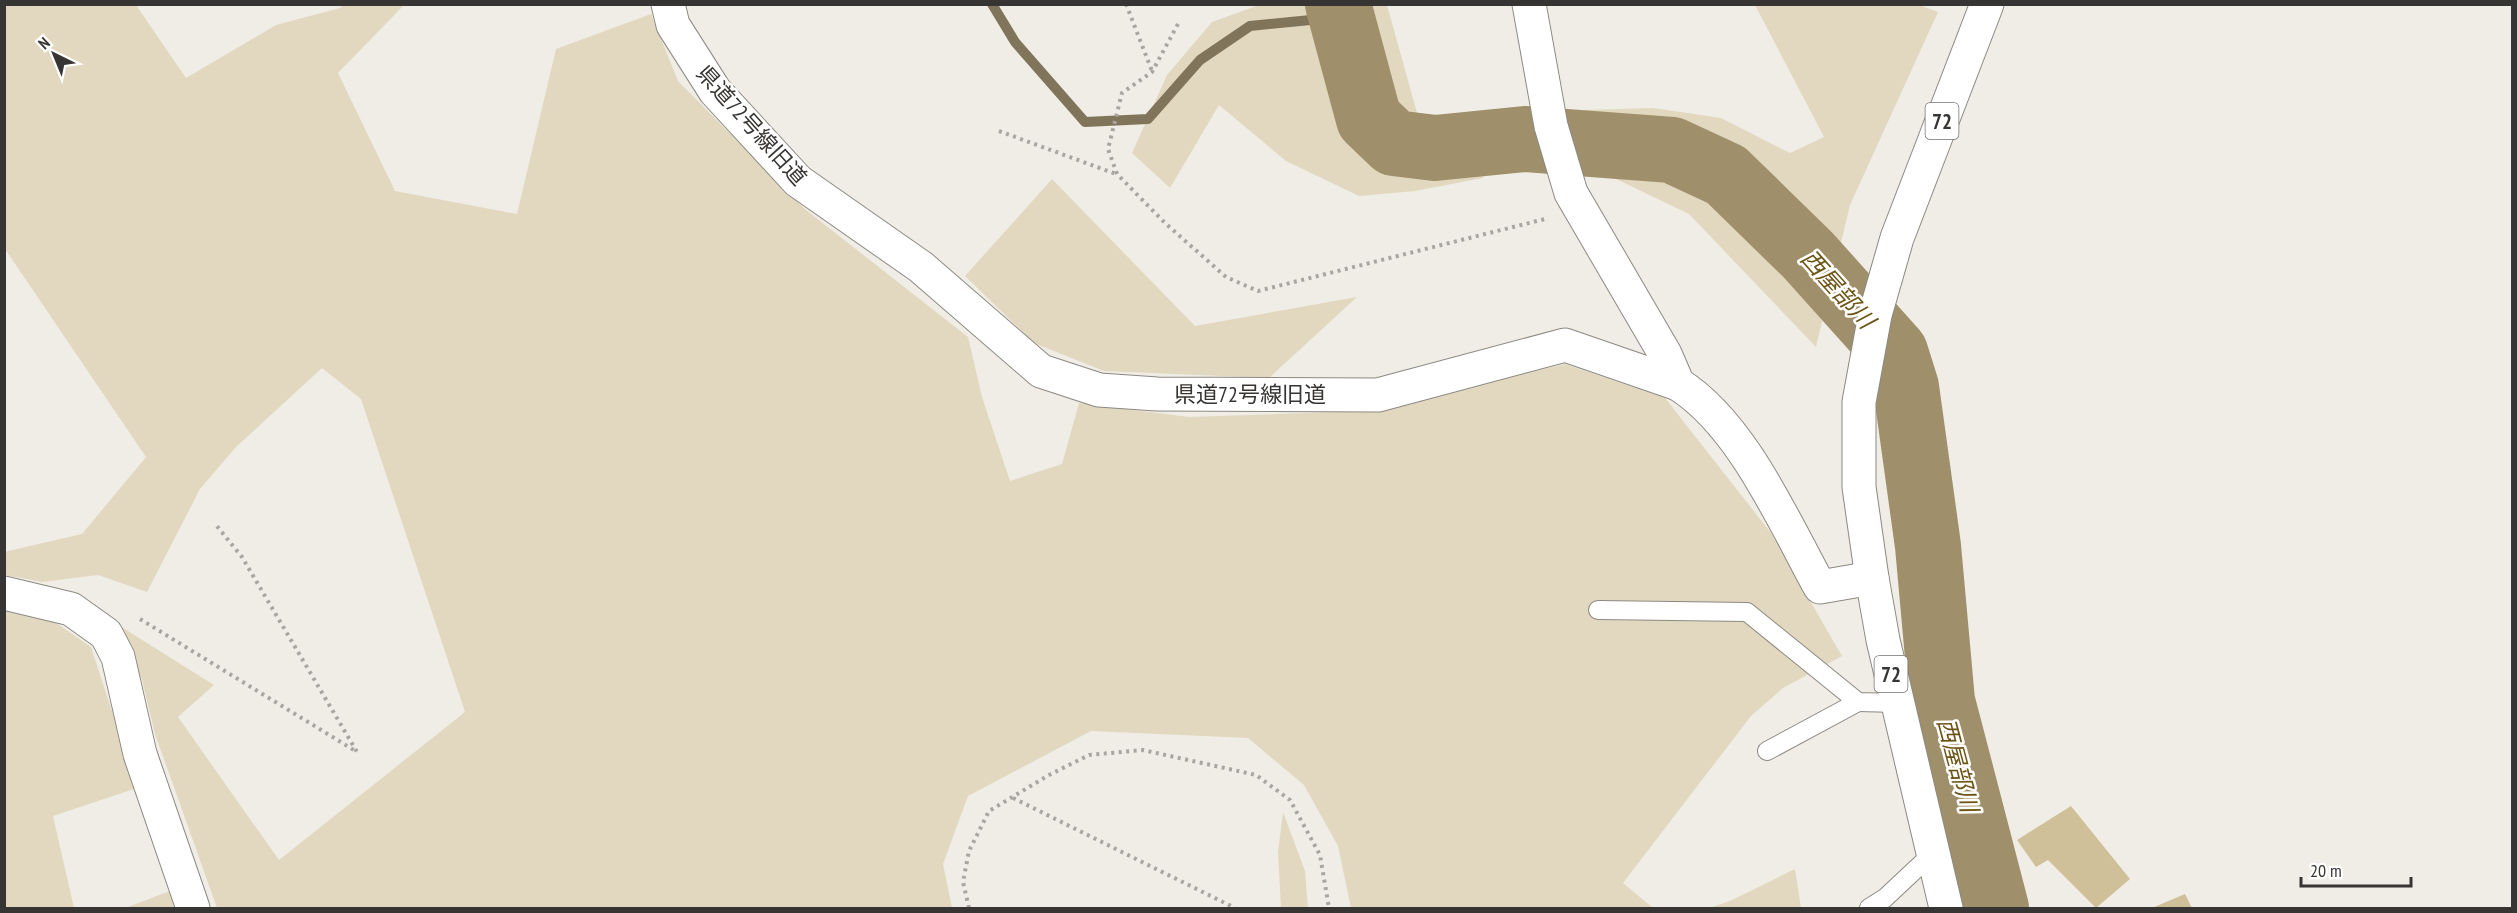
<svg xmlns="http://www.w3.org/2000/svg" width="2517" height="913" font-family="'PT Sans Narrow','Noto Sans JP',sans-serif">
<style>
.green{fill:#e2d8c0}
.lines{fill:none;stroke-linecap:round;stroke-linejoin:round}
.stream{stroke:#80755a;stroke-width:10}
.river{stroke:#9f906b;stroke-width:66}
.building{fill:#d0c09a}
.lane-casing{stroke:#8c8983;stroke-width:20}
.street-casing{stroke:#8c8983;stroke-width:35}
.primary-casing{stroke:#8c8983;stroke-width:35}
.path{stroke:#a9a6a1;stroke-width:4;stroke-dasharray:3 4.5;stroke-linecap:butt}
.lane{stroke:#fff;stroke-width:18}
.street{stroke:#fff;stroke-width:33}
.primary{stroke:#fff;stroke-width:33}
.labels{text-anchor:middle;dominant-baseline:central;stroke-width:5;stroke-linejoin:round;paint-order:stroke}
.shield{fill:#fff;stroke:#737270;stroke-width:1.5}
.shield-label{font-size:21px;font-weight:bold;fill:#373533}
.street-label{font-size:22px;fill:#373533;stroke:#fff}
.water-label{font-size:24px;font-style:italic;fill:#6c5415;stroke:#fff}
</style>
<rect width="100%" height="100%" fill="#f0ede6"/>
<g class="green">
<polygon points="1262,4 1387,5 1421,127 1489,129 1483,178 1415,191 1359,196 1286,161 1219,105 1170,188 1132,153 1167,75 1212,22"/>
<polygon points="5,5 136,5 186,78 276,25 340,8 343,5 404,5 338,73 395,191 517,214 556,49 651,14 678,81 806,210 968,337 982,397 1010,481 1062,464 1079,403 1189,417 1364,411 1565,364 1665,398 1771,533 1842,656 1783,688 1751,716 1623,883 1653,908 1351,908 1338,846 1304,785 1248,738 1091,731 968,796 943,864 952,908 217,908 155,734 142,680 112,621 214,685 178,717 279,860 465,712 361,399 322,368 236,447 200,489 147,592 98,575 42,582 5,575 4,552 82,534 146,457 5,249"/>
<polygon points="1919,5 1938,12 1850,205 1816,347 1689,214 1612,177 1584,110 1653,108 1721,118 1790,153 1824,137 1755,5"/>
<polygon points="1052,179 1195,326 1357,297 1269,378 1104,371 1034,343 965,276"/>
<polygon points="4,609 56,623 91,647 137,788 53,816 74,908 5,908"/>
<polygon points="1283,812 1305,871 1308,908 1281,908 1278,852"/>
<polygon points="1795,869 1801,908 1710,908 1732,900"/>
<polygon points="170,891 176,908 125,908"/>
</g>
<g class="lines">
<polyline class="stream" points="992,4 1015,42 1085,122 1148,119 1200,60 1250,26 1341,17"/>
<polyline class="river" points="1338,4 1369,119 1394,143 1435,148 1525,139 1672,150 1726,175 1808,255 1895,352 1906,387 1928,546 1942,701 1996,908"/>
</g>
<g class="building">
<polygon points="2071,806 2130,879 2096,908 2048,860 2036,867 2017,840"/>
<polygon points="2185,894 2192,908 2152,908"/>
</g>
<g class="lines">
<defs>
<g id="lane">
<polyline points="1598,610 1747,612 1858,702 1898,703"/>
<polyline points="1767,751 1858,702"/>
<polyline points="1869,908 1885,898 1933,853"/>
</g>
<g id="street">
<path d="M668,4L673,25L715,91L798,181L921,267L1041,371L1099,390L1157,394L1378,395L1565,345L1678,384C1742,424 1784,522 1820,587L1872,578"/>
<polyline points="1529,4 1551,126 1571,193 1665,354 1678,384"/>
<polyline points="4,593 71,609 106,634 118,657 140,754 193,908"/>
</g>
<polyline id="primary" points="1946,908 1883,640 1872,578 1859,487 1859,402 1875,315 1897,238 1987,4"/>
</defs>
<use href="#lane" class="lane-casing"/>
<use href="#street" class="street-casing"/>
<use href="#primary" class="primary-casing"/>
<g class="path">
<polyline points="1126,4 1152,71"/>
<polyline points="1178,24 1152,72 1122,93 1108,149 1117,174 1165,223 1226,277 1258,291 1545,219"/>
<polyline points="999,131 1116,174"/>
<polyline points="140,619 357,752 242,557 216,525"/>
<polyline points="1013,798 1235,908"/>
<polyline points="969,908 963,882 969,851 989,811 1049,775 1089,755 1143,750 1256,775 1290,800 1320,855 1329,908"/>
</g>
<use href="#lane" class="lane"/>
<use href="#street" class="street"/>
<use href="#primary" class="primary"/>
</g>
<g class="labels">
<g class="shield">
<rect x="1925.5" y="103" width="33" height="36" rx="4.5"/>
<rect x="1874.5" y="656" width="33" height="36" rx="4.5"/>
</g>
<g class="shield-label">
<text x="1942" y="121">72</text>
<text x="1891" y="674">72</text>
</g>
<g class="street-label">
<text transform="translate(752 125) rotate(48)">県道72号線旧道</text>
<text x="1250" y="394">県道72号線旧道</text>
</g>
<g class="water-label">
<text transform="translate(1838 289) rotate(48)">西屋部川</text>
<text transform="translate(1958 765) rotate(75)">西屋部川</text>
</g>
</g>
<rect width="2517" height="913" fill="none" stroke="#373533" stroke-width="12"/>
<g transform="translate(54 54) rotate(317)" stroke="#ffffff" stroke-width="4.5" paint-order="stroke">
<path d="M0-4.5L10 22L0 15L-10 22Z" fill="#373533"/>
<text y="-9" font-size="16" font-weight="bold" text-anchor="middle" fill="#373533">N</text>
</g>
<path d="M2301 877v9h110v-9" fill="none" stroke="#373533" stroke-width="3"/>
<text x="2310" y="877" font-size="18" fill="#373533" stroke="#ffffff" stroke-width="4.5" paint-order="stroke">20 m</text>
</svg>
